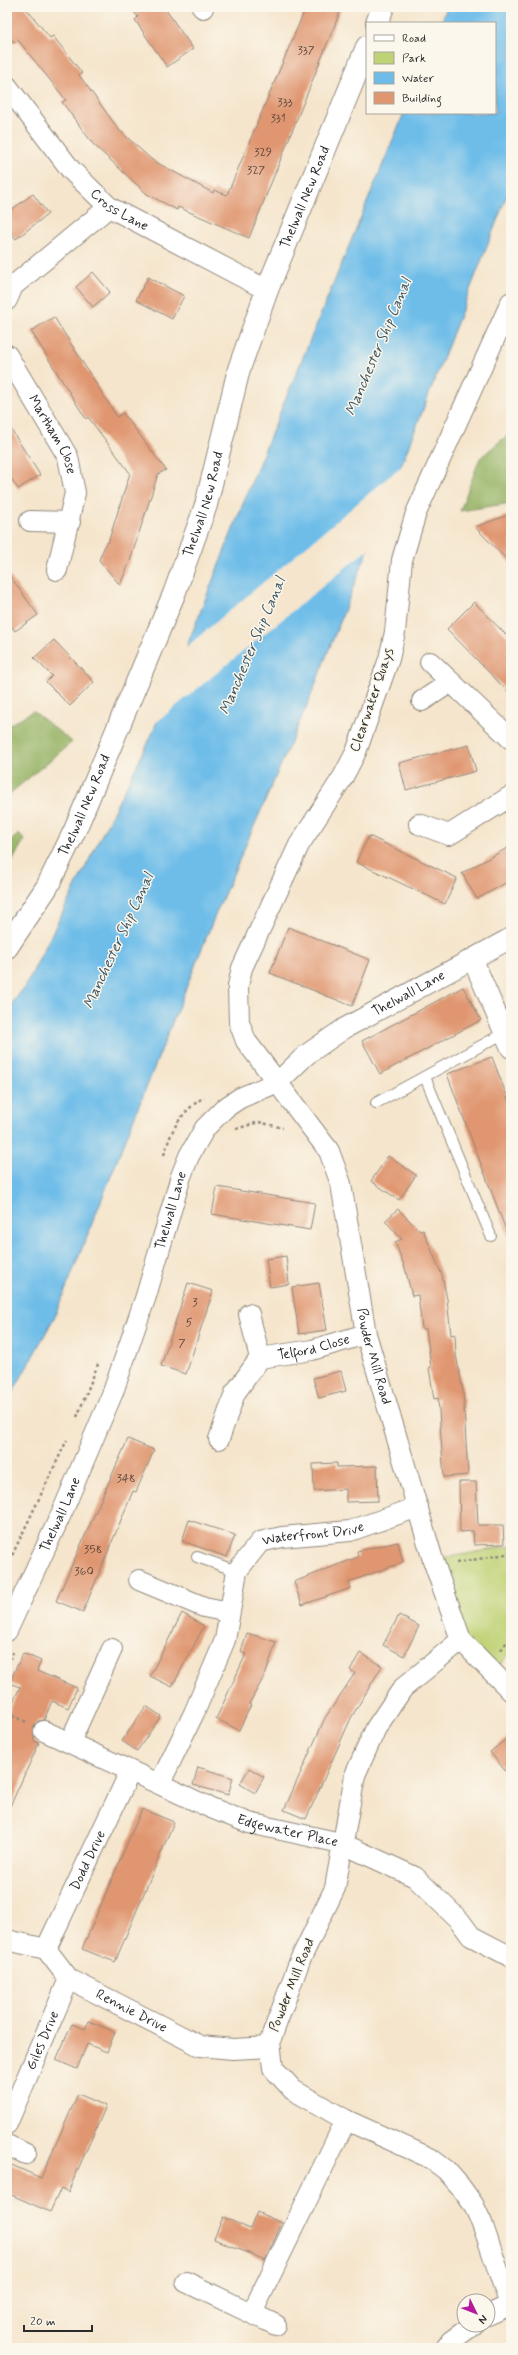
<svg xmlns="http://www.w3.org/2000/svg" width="518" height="2355" font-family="Mynerve,sans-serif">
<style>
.green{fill:#bfd275;stroke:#757e50}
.forest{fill:#97b466;stroke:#617048}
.water{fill:#6ebde9;stroke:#4c748a}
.pier{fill:#f5e5cc}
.building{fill:#e09771}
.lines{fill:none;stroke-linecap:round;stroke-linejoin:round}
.lane-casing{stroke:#90887c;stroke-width:12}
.street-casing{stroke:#90887c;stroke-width:22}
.secondary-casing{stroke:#90887c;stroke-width:24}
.path{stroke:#90887c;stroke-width:2.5;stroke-dasharray:3 3;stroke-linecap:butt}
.lane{stroke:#fff;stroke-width:10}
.street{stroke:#fff;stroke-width:20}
.secondary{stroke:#fff;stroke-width:22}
.labels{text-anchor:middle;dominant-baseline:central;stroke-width:3;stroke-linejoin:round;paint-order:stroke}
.number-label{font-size:12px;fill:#58463c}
.street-label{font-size:14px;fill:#2b2b2b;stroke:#fbf7ec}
.water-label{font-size:15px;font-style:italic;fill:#3f5764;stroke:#fbf7ec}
</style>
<rect width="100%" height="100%" fill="#fbf7ec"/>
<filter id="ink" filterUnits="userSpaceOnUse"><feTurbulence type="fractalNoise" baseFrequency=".025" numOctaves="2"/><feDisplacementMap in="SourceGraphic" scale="8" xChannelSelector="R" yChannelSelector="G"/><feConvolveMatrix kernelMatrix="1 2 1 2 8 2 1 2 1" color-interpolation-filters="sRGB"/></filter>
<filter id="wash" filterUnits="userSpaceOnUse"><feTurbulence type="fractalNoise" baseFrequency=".012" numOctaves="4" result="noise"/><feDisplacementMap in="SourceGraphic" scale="16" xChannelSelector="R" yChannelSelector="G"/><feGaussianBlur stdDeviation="0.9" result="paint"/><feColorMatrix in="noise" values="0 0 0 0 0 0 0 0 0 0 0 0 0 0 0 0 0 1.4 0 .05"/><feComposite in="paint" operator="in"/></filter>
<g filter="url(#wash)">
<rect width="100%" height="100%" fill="#f5e5cc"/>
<polygon class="green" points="511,1546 511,1651 494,1674 461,1640 433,1560"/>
<g class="forest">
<polygon points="511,432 511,503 460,511 480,458"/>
<polygon points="33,711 72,742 7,796 7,726"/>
<polygon points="19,834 24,840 7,871 7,844"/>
</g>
<polygon class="water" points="447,7 511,7 511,185 308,703 216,913 55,1316 7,1403 7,1010 26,985 150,739 260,461 404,113 495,113 495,23 441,23"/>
<polygon class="pier" points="403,465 372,546 153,725 184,649"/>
<g id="blocks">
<g class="building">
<polygon points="16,7 25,7 50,38 53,36 82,73 79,75 119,130 152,160 213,193 214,190 227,195 306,7 342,7 249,238 178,207 177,210 147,194 93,144 62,102 66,100 18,40 14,43 7,34 7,14"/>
<polygon points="130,7 164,7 193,49 167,67 135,20 138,17"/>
<polygon points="33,194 48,214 16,239 7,227 7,213"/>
<polygon points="93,272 110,292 93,307 76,287"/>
<polygon points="148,277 184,296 172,319 136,300"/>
<polygon points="54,317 117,417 123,413 166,470 158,474 130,561 120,585 99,560 106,543 108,543 130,473 88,417 86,419 31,331"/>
<polygon points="7,423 40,475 18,489 7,472"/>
<polygon points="511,514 511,564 475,527"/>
<polygon points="7,572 38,615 15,631 7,620"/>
<polygon points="474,602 511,640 511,695 447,629"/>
<polygon points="54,640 94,682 70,706 46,682 52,676 34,658"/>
<polygon points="469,745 476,771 406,790 399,763"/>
<polygon points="369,836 457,878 445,904 356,862"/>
<polygon points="511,846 511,880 477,899 462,873"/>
<polygon points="288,927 370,960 352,1006 270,973"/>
<polygon points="463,987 481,1020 380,1074 362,1041"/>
<polygon points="492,1057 511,1107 511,1238 509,1238 447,1074"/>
<polygon points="388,1156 416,1175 399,1200 371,1181"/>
<polygon points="217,1187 315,1203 310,1230 212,1214"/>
<polygon points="398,1209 420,1231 423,1230 442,1275 447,1299 451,1335 455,1334 456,1355 463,1391 468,1475 444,1477 438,1398 434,1399 429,1368 431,1367 426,1329 422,1329 418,1295 412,1296 405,1268 395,1242 402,1239 385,1221"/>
<polygon points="286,1256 289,1284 270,1287 266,1259"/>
<polygon points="188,1283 213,1291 186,1374 161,1366"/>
<polygon points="319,1283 327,1330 299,1334 292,1287"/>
<polygon points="341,1371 346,1391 319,1398 313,1378"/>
<polygon points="128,1439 154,1450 136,1492 133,1491 83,1612 56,1601"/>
<polygon points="337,1463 337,1467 377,1466 378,1501 346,1502 346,1489 314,1491 313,1464"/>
<polygon points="459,1482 476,1482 478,1525 503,1525 504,1544 474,1545 473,1531 460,1532"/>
<polygon points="189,1520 235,1535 227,1557 182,1541"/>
<polygon points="398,1542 403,1562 349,1582 351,1588 302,1605 294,1582 358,1557 357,1551"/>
<polygon points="182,1613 204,1626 172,1687 150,1676"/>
<polygon points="399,1615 419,1626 404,1656 383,1645"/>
<polygon points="247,1633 276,1642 266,1673 249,1704 251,1705 239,1730 216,1719 246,1654 241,1652"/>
<polygon points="23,1653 41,1661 37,1671 77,1688 68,1708 52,1701 44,1720 38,1721 34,1726 34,1741 39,1743 7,1813 7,1716 20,1687 9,1683"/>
<polygon points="360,1653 382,1666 351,1718 306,1819 284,1810 325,1718 355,1673 350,1670"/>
<polygon points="146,1706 161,1716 137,1751 122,1741"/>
<polygon points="511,1735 511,1778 490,1752"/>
<polygon points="198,1767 233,1778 228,1795 193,1785"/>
<polygon points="249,1768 264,1777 255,1793 240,1784"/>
<polygon points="142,1809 174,1822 115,1962 82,1949"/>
<polygon points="89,2021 115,2032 107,2052 87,2044 77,2069 56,2060 72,2024 85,2029"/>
<polygon points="78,2094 106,2106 68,2192 61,2188 50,2212 7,2193 7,2163 41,2178"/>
<polygon points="257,2212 282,2223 265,2260 214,2239 223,2217 250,2229"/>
</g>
</g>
</g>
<g filter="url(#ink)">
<use href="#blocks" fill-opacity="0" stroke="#90887c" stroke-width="1"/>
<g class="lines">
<defs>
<g id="lane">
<polyline points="425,1077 491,1236"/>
<polyline points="376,1103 508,1031"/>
<polyline points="197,1557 237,1571"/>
</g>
<g id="street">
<polyline points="202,7 203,8"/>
<path id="s1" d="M7,86L71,170L109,207L267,290"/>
<polyline points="7,300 13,286 109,207"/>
<path id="s2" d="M511,302L416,513L402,560L395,632L389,659L356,752L343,777L299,845L242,968L238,986L239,1022L246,1041L329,1151L341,1184L366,1334L433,1560L461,1640L511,1691"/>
<path id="s3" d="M7,355L68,457L75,493L57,570"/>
<polyline points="30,521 70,522"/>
<polyline points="430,662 511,739"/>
<polyline points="422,701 451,682"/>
<polyline points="419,824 449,835 511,796"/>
<polyline points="473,960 511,1048"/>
<path id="s4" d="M249,1314L260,1358L312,1350L366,1334"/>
<polyline points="219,1439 235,1393 260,1358"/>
<polyline points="139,1580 204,1607 229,1612"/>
<path id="s5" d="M7,1631L63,1510L113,1392L146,1296L181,1176L189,1156L205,1128L225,1108L240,1098L278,1082L306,1055L345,1028L511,938"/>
<polyline points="461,1640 403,1688 376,1728 355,1775 335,1888 300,1960 270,2041 273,2068 293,2090 346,2120 430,2158 446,2170 460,2186 473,2204 482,2223 511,2308"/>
<path id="s6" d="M44,1731L211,1808L249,1823L341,1843L415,1877L460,1921L471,1936L511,1957"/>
<polyline points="70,1742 112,1649"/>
<path id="s7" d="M160,1783L194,1713L225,1640L237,1571L260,1542L282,1537L350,1531L418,1507"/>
<path id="s8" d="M7,1940L46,1949L69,1979L200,2046L233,2049L270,2047"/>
<path id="s9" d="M46,1949L130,1772"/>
<path id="s10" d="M7,2124L69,1979"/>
<polyline points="7,2145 26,2154"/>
<polyline points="186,2282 276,2325"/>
<polyline points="252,2313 346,2120"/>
<polyline points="488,2315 510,2305"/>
<polyline points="446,2348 451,2341 473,2325"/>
</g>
<g id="secondary">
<polyline points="377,23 383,7"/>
<path id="s11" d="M7,947L47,887L75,830L174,594L206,505L239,369L267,290L367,47"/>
</g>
</defs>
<use href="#lane" class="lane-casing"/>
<use href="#street" class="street-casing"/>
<use href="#secondary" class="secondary-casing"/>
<g class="path">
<polyline points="236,1129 259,1122 283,1128"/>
<path d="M164,1155C172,1128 180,1113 204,1097"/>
<polyline points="77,1417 98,1364"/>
<polyline points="456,1563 511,1553"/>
<polyline points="7,1566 67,1440"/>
<polyline points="501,1650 511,1636"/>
<polyline points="7,1665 13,1652"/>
<polyline points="7,1713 26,1722"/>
</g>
<use href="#lane" class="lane"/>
<use href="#street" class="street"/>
<use href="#secondary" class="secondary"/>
</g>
</g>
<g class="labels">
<g class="number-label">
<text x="306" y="51">337</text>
<text x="285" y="103">333</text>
<text x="278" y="119">331</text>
<text x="263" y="153">329</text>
<text x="256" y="171">327</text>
<text x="195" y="1303">3</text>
<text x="189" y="1323">5</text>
<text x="182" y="1344">7</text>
<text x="126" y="1479">348</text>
<text x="93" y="1550">358</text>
<text x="84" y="1572">360</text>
</g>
<g class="street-label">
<text stroke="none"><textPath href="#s11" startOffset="810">Thelwall New Road</textPath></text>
<text stroke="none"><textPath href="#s1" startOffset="169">Cross Lane</textPath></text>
<text stroke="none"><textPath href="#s3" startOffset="92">Martham Close</textPath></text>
<text stroke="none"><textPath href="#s11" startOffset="486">Thelwall New Road</textPath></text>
<text transform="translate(372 700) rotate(-71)">Clearwater Quays</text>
<text stroke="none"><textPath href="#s11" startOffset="162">Thelwall New Road</textPath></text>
<text stroke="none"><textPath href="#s5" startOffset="788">Thelwall Lane</textPath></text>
<text stroke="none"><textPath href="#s5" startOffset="452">Thelwall Lane</textPath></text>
<text stroke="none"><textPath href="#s4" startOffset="100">Telford Close</textPath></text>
<text stroke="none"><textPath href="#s2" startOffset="1147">Powder Mill Road</textPath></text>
<text stroke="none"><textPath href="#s5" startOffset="128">Thelwall Lane</textPath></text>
<text stroke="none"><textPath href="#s7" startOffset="318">Waterfront Drive</textPath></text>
<text stroke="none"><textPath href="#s6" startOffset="264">Edgewater Place</textPath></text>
<text stroke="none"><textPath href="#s9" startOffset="98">Dodd Drive</textPath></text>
<text transform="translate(292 1985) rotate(-68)">Powder Mill Road</text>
<text stroke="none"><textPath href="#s8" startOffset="148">Rennie Drive</textPath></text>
<text stroke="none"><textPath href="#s10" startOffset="91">Giles Drive</textPath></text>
</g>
<g class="water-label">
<text transform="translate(379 347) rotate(-67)">Manchester Ship Canal</text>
<text transform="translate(253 646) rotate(-67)">Manchester Ship Canal</text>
<text transform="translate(119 941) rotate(-65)">Manchester Ship Canal</text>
</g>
</g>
<rect width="518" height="2355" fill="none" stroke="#fbf7ec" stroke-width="24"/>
<rect x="366" y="22" width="130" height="92" fill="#fbf7ec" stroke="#a8a59f"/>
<rect x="374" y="35" width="20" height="6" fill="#ffffff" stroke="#a8a59f"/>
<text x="402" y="42" font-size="12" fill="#2b2b2b">Road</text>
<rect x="374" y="52" width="20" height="12" fill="#bfd275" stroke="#a8a59f"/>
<text x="402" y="62" font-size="12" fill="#2b2b2b">Park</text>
<rect x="374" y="72" width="20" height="12" fill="#6ebde9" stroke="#a8a59f"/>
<text x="402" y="82" font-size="12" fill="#2b2b2b">Water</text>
<rect x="374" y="92" width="20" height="12" fill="#e09771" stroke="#a8a59f"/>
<text x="402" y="102" font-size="12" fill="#2b2b2b">Building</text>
<g transform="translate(476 2313) rotate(133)"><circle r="19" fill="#fbf7ec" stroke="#a8a59f"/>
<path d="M0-3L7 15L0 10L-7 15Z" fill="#b5179e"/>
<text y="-6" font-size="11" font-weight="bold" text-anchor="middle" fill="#2b2b2b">N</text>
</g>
<path d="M24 2325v6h68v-6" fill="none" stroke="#2b2b2b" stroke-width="2"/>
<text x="30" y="2325" font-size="12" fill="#2b2b2b" stroke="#fbf7ec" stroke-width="3" paint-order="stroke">20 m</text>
</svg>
